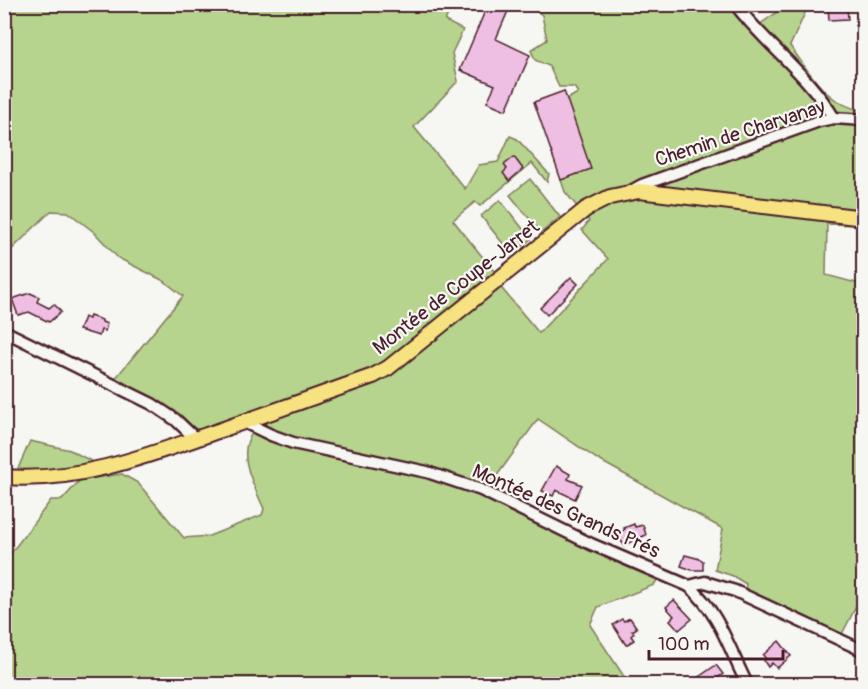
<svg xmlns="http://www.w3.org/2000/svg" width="868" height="689" font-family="Pangolin,sans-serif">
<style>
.green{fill:#b6d48d;stroke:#807a5c;stroke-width:1.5}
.building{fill:#eebfe2;stroke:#4a1f2b;stroke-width:1.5}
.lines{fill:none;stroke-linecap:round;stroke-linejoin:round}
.minor-casing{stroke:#4a1f2b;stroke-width:15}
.major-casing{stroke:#4a1f2b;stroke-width:18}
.minor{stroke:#f6f6f2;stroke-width:10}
.major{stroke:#f7e281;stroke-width:14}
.labels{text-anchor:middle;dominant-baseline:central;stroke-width:4.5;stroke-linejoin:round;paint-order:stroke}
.street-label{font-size:20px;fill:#4a1f2b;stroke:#f6f6f2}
</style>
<rect width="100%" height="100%" fill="#f6f6f2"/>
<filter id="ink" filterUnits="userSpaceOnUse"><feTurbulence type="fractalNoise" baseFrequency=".0167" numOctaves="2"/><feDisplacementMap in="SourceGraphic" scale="12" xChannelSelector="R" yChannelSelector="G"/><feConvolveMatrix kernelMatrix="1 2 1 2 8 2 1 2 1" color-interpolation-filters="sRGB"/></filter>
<g filter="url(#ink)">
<g class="green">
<polygon points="5,5 452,5 445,21 463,30 452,53 458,81 414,127 465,189 479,165 498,162 510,136 517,139 549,174 547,182 532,163 480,206 475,202 453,220 497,275 402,352 375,370 219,426 201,430 194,428 114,380 183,296 164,281 118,258 94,232 68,212 51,211 5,256"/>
<path d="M528,5H742L759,25L787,5H815L806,11L790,46C812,75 825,104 864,111L863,225L827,224L826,275L864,285L863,593L841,636L745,591L746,584L733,576L715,570L723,529L597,459L538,419L488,488C454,476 420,465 385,457C344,449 306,443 267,429L265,422L269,418L345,392L498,284L539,333L608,259L582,230L589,221L565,192L561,180L567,99L578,93L574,87H559L549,66L535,60L531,50L547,40L542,15Z"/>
<polygon points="530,179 560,217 541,233 510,195"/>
<polygon points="500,200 531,239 512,255 481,216"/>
<path d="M254,431L293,447L421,474L485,496L525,518L659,577L654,585L598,607L590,625L629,684H5V561L51,500H62L80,480L122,474L138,483L184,538L209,536L262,515L264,509C255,487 234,453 254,431Z"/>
<polygon points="30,441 70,450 93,462 69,470 17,471"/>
</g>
<g class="building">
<polygon points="488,4 511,4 496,39 530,55 506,110 487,102 495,85 460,70"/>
<polygon points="828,6 847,6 848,19 829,20"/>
<polygon points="564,91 591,169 561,180 534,102"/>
<polygon points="514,157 523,169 509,181 503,173 507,169 504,165"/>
<polygon points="571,277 578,284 547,315 540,308"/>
<polygon points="30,293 39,297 37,302 49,308 54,304 61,312 49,322 29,312 18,315 12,299"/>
<polygon points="90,316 102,320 102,322 107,324 105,331 101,330 99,336 79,330 84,317 89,319"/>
<polygon points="556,466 570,474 568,479 582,485 575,499 556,490 553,496 542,491"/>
<polygon points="634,524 635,527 643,525 646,535 624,545 617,535 625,529 624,528"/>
<polygon points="685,555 700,559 703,561 703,570 692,570 681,566"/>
<polygon points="674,600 692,619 679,630 670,620 674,616 666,607"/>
<polygon points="630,618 637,628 632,631 634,633 631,636 634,640 626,645 613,625 622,619 624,621"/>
<polygon points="779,641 791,656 777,668 772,663 768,667 764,661 766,659 763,655"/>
<polygon points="716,665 723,674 709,684 699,684 696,679"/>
</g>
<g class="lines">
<defs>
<g id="minor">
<path d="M735,4C765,44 809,75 834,118"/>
<polyline points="631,191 642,185 819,121 834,118 864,120"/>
<polyline points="4,331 152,404 176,420 196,439"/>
<path d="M244,422L271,435L293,443L427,472L481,490L591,544L689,586C719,612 730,651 747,684"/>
<polyline points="689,586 705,582 735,591 864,651"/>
</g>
<path id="major" d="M4,477C77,483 150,455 218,431C270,413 321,394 373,376L388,368L586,209L610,197L639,191L864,218"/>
</defs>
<use href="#minor" class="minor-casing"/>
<use href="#major" class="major-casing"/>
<use href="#minor" class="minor"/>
<use href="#major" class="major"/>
</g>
</g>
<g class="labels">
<g class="street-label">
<text transform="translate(740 133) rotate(-18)">Chemin de Charvanay</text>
<text transform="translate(456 287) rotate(-38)">Montée de Coupe-Jarret</text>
<text transform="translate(566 511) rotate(24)">Montée des Grands Prés</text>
</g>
</g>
<rect width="868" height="689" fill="none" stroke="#f6f6f2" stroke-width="24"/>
<rect x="12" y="12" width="844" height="665" fill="none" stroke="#4a1f2b" stroke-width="2" filter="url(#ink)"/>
<path d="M649 650v9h134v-9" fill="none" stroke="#4a1f2b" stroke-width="3"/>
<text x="658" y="650" font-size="18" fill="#4a1f2b" stroke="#f6f6f2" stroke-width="4.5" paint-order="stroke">100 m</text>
</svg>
